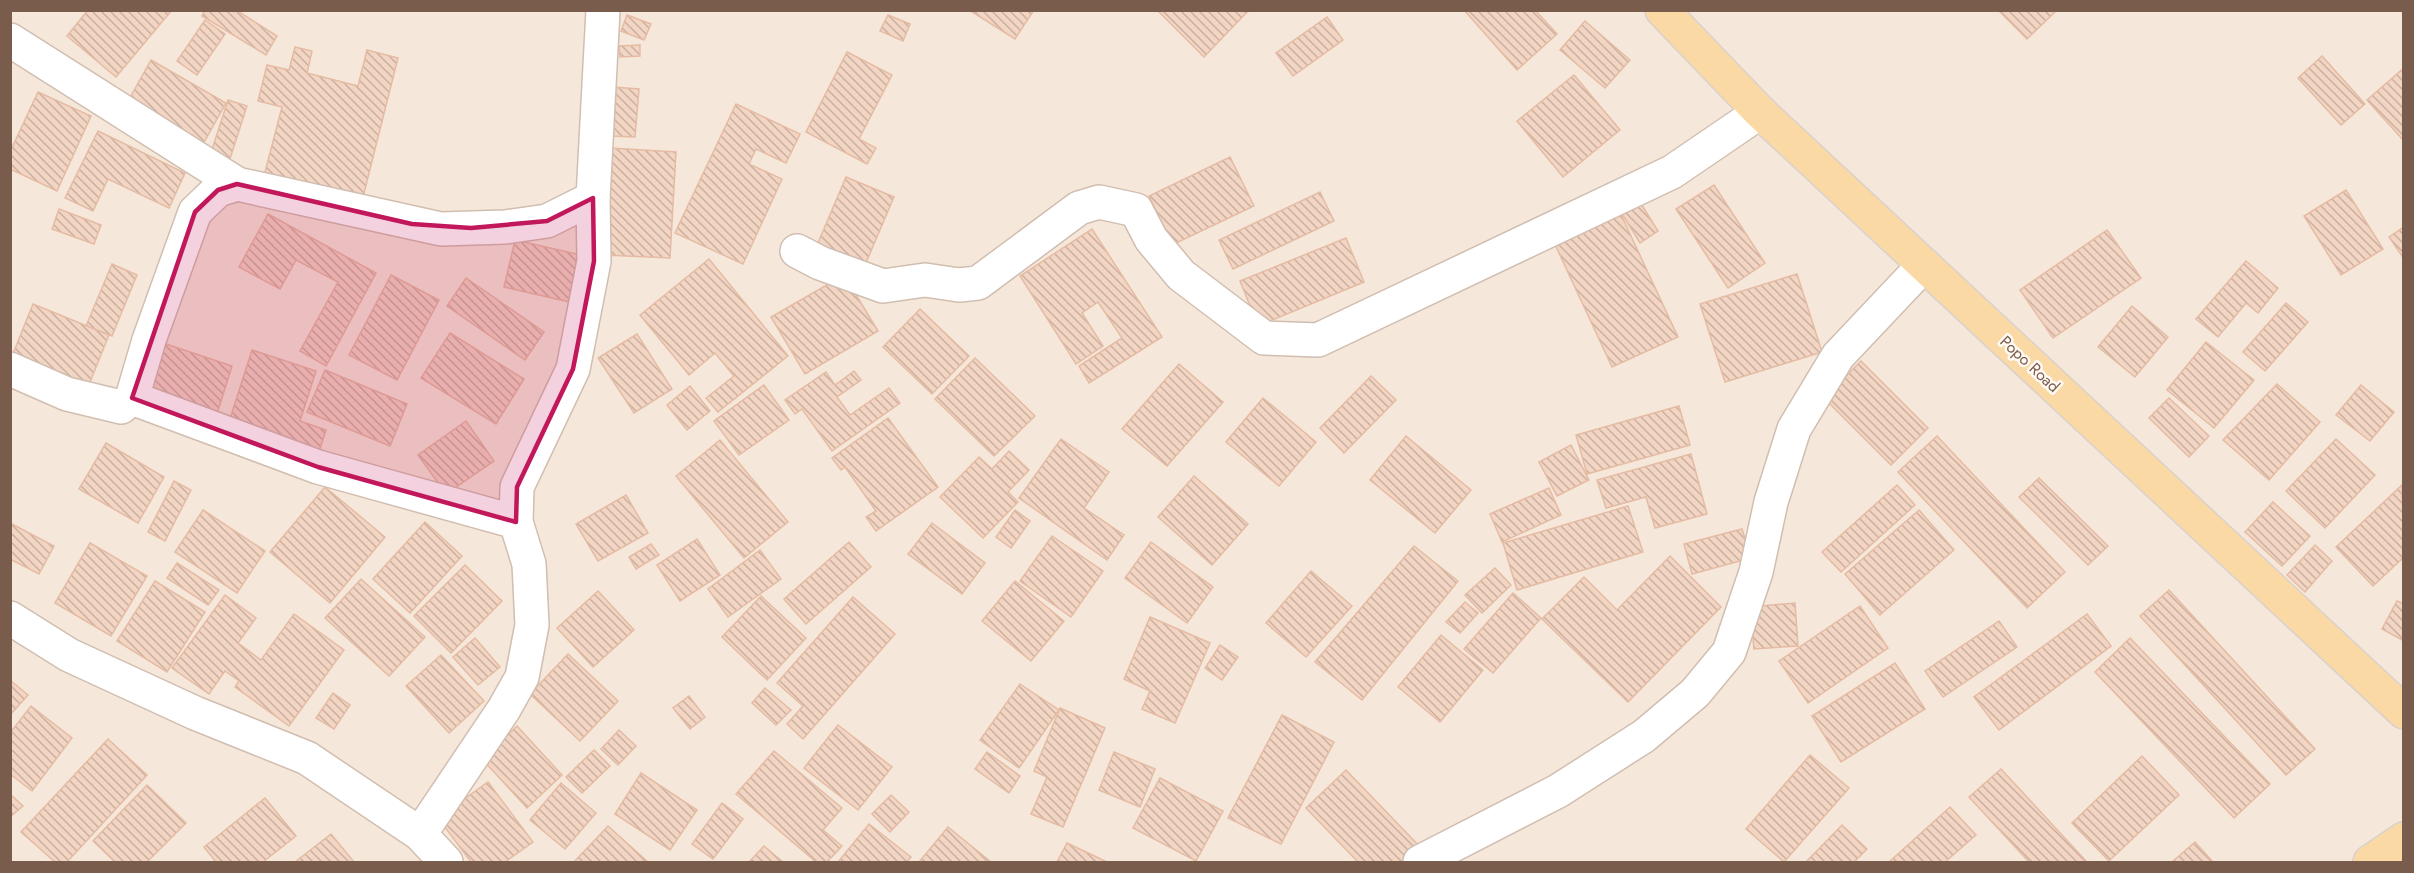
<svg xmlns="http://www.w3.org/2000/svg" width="2414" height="873" font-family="Jost,sans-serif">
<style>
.residential{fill:#f5e8da}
.building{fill:url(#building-back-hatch);stroke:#e6bba3;stroke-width:1.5}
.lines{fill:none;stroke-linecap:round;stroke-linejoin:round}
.minor-casing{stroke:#d1beb0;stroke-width:36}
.major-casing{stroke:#dad1cd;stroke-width:36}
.minor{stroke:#fff;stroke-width:33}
.major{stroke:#fbd9a5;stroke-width:33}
.marked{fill:#c2185b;fill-opacity:0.2;stroke:#c2185b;stroke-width:4.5;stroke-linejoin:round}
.labels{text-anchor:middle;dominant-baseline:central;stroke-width:5;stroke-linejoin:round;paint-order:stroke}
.street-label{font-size:16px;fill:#7a5c4d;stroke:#fffaf3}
</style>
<defs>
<pattern id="building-back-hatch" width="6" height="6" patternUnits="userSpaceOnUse" patternTransform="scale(1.5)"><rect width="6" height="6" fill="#f3d5c3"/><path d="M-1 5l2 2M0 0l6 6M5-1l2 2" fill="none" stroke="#cab0a1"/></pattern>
</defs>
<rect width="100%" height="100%" fill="#fdf6ec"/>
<rect class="residential" x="11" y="11" width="2392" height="851"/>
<g class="building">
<polygon points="88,10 172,10 116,77 67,36"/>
<polygon points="205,10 236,10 277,36 266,55 202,16"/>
<polygon points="969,10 1034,10 1015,39"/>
<polygon points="1157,10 1249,10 1204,57"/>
<polygon points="1464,10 1535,10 1557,34 1517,70"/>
<polygon points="1998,10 2057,10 2027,39"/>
<polygon points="627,15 651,24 644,40 621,31"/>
<polygon points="888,15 910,24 903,41 880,31"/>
<polygon points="1327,17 1343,40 1293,76 1276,53"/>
<polygon points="205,20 225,34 197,75 177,61"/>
<polygon points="1585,21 1630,60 1605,88 1560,50"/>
<polygon points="640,45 640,56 620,57 619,46"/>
<polygon points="295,47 312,51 307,73 358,86 367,50 398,58 362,201 264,176 282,107 258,101 267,65 289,70"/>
<polygon points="847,52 892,75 859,139 876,148 867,164 806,132"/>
<polygon points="2322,56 2365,104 2341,125 2298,78"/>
<polygon points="151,60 226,103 203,144 128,101"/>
<polygon points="2404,68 2404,141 2367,100"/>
<polygon points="1574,75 1620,130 1563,177 1517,121"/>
<polygon points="613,87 639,89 635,137 609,136"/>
<polygon points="38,92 91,116 57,191 10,169 10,152"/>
<polygon points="228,100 247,106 227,168 208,162"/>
<polygon points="736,104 800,134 786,163 756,149 749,164 782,179 743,264 675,233"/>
<polygon points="98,131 185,173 169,208 108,179 93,211 65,198"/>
<polygon points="610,148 676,152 670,258 604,255"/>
<polygon points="1230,157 1254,206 1172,245 1149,196"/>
<polygon points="846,177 894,197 865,265 817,245"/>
<polygon points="1714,185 1765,263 1728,288 1676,209"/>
<polygon points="2346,190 2383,249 2341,275 2304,216"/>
<polygon points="1320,192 1334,221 1233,269 1219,240"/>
<polygon points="1640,202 1658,231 1640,243 1622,214"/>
<polygon points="1618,208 1678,337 1612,367 1552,238"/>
<polygon points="59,209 101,225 94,244 52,229"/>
<polygon points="268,214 376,273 326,366 300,351 338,282 296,260 280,289 239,267"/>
<polygon points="2404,227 2404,259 2389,237"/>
<polygon points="1092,229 1162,337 1089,383 1079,366 1122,338 1098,302 1082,313 1103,346 1076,364 1020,276"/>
<polygon points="2107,230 2141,278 2053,338 2020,290"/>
<polygon points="1346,238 1364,282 1258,326 1240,281"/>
<polygon points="515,240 581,255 570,302 504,287"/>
<polygon points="709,259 788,356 718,412 706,398 734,376 715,353 689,375 640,315"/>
<polygon points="2246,261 2278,288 2258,313 2246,303 2218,337 2196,319"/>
<polygon points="112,264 137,275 112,336 86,326"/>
<polygon points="1797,274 1822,352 1725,382 1700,304"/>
<polygon points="391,275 439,300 397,380 349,355"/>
<polygon points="844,275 878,331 805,374 771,317"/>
<polygon points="466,278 544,332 525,360 447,306"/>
<polygon points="2286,303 2308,322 2265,371 2243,352"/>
<polygon points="33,304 109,335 88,387 12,356"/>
<polygon points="2132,306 2168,337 2135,377 2098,347"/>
<polygon points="920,309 969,356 932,394 883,347"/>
<polygon points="450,333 524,379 496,424 421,378"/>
<polygon points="637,334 672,389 634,413 598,358"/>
<polygon points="2206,342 2254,380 2214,428 2167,390"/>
<polygon points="163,343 232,366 216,417 146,395"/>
<polygon points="252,350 316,371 300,421 326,430 319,452 229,422"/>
<polygon points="975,358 1035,416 994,456 935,399"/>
<polygon points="1861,361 1928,428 1891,465 1824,398"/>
<polygon points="1179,364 1223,402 1167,466 1122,429"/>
<polygon points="325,370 407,404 390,446 307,412"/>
<polygon points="854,371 861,380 837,397 850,415 889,388 900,403 832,451 802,409 795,414 785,400 826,372 835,385"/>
<polygon points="1371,376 1396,400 1344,453 1320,428"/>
<polygon points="2277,384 2320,422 2269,480 2223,440"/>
<polygon points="764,385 789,420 739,455 714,421"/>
<polygon points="2361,385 2394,412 2370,441 2336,415"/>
<polygon points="690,386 710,411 687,430 667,405"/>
<polygon points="1263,398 1316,442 1279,486 1226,442"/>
<polygon points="2169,398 2209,436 2189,457 2149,418"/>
<polygon points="1679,406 1690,445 1587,474 1576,435"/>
<polygon points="888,418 938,487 876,531 866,517 876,511 845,467 841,470 832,458"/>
<polygon points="466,421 494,461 446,494 418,455"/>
<polygon points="1406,436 1471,490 1435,533 1370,480"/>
<polygon points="1937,436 2065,572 2027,608 1898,472"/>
<polygon points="1061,439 1109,472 1084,508 1124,535 1107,560 1019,498"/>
<polygon points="2336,439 2375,475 2325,528 2286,491"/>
<polygon points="720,440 788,522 744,558 676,476"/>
<polygon points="106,443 164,477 138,523 79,489"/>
<polygon points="1571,445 1589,480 1557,496 1539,462"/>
<polygon points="1009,451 1029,470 1008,492 1018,502 983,538 940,497 979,457 992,469"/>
<polygon points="1691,454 1707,514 1655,528 1646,497 1606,508 1597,480"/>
<polygon points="1194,476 1248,524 1212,565 1158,517"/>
<polygon points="2039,478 2108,546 2088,565 2019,497"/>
<polygon points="174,481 191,490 165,541 148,532"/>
<polygon points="1897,485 1915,505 1841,572 1822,552"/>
<polygon points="2402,485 2404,557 2373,586 2336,547"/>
<polygon points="325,487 385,537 330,603 270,552"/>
<polygon points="1549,488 1561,515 1502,542 1490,514"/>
<polygon points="626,495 648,533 598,561 576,524"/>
<polygon points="2273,502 2310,536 2282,566 2245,532"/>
<polygon points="1628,506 1643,552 1517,590 1503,543"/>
<polygon points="203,510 265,551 237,593 175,552"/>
<polygon points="1015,510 1030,521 1011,548 996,537"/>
<polygon points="1919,510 1954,550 1880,615 1845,574"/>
<polygon points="425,522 462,556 410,613 373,579"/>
<polygon points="10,523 54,546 39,574 10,559"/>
<polygon points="932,523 985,563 962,594 908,554"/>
<polygon points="1742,529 1751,558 1692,574 1684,544"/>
<polygon points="1052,536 1103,571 1071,617 1020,581"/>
<polygon points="697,539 720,575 680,601 657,565"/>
<polygon points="849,542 871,567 806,624 784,599"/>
<polygon points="1151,542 1213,587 1187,623 1125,578"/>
<polygon points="90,543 147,576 111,636 55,603"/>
<polygon points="651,544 659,555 636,569 629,557"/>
<polygon points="2315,545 2332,561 2305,592 2287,575"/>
<polygon points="1414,546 1458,581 1362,700 1315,662"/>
<polygon points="760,550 781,579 728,617 708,589"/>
<polygon points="1670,556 1721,607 1628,702 1542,619 1584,577 1617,610"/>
<polygon points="177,563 219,590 208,605 167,578"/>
<polygon points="465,565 502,601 451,653 414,616"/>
<polygon points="1495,568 1511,585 1482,613 1465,595"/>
<polygon points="1311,571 1352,606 1306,657 1266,623"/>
<polygon points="361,579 425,637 389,676 325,618"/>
<polygon points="155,581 205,612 167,672 117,641"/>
<polygon points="1015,581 1064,621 1031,661 982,621"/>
<polygon points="2169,590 2315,749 2286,775 2140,616"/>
<polygon points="598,591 634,630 593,667 557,628"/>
<polygon points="1513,593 1541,618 1493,673 1464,649"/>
<polygon points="225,595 256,618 238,643 261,660 294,614 344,650 289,726 235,687 239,681 225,671 209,694 172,668"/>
<polygon points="761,596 806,638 767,680 722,637"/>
<polygon points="853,597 895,634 803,739 787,724 803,706 777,683"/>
<polygon points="2397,601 2404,604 2404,641 2382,629"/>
<polygon points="1465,602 1478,613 1460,633 1446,622"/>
<polygon points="1795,603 1798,646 1754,649 1750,607"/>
<polygon points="1860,606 1888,648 1808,703 1779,661"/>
<polygon points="2087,614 2111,646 1999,730 1974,697"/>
<polygon points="1150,617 1210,643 1175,723 1142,709 1150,691 1124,679"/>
<polygon points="1999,621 2017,647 1943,697 1925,671"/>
<polygon points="1441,635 1483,670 1440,722 1398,687"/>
<polygon points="475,638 500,667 478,685 453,657"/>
<polygon points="2130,638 2270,784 2234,818 2095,672"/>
<polygon points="1220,645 1238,657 1222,680 1205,668"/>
<polygon points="568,654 618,701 580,741 530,694"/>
<polygon points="441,655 484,701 449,733 406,686"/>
<polygon points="1895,663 1925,709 1841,762 1812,716"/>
<polygon points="10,680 28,695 10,715"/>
<polygon points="1020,684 1059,710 1019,768 980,740"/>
<polygon points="765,688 791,710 776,725 752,703"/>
<polygon points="333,693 350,705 334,729 316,718"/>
<polygon points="689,696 705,717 690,729 673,708"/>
<polygon points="31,706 72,738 32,791 10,774 10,733"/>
<polygon points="1060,708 1105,728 1063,827 1031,814 1047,777 1034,771"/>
<polygon points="1282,715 1334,742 1281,844 1228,818"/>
<polygon points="838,725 892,767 858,810 804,768"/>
<polygon points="517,726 562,775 527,808 482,759"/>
<polygon points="619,730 636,746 618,765 601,749"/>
<polygon points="108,739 147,775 67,862 55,862 21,832"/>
<polygon points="594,750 610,766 582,793 566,777"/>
<polygon points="774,751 842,808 823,830 842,846 827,862 816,862 736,794"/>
<polygon points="987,752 1020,776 1009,793 975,769"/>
<polygon points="1114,752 1155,769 1140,807 1099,790"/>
<polygon points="1810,755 1849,788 1784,862 1746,829"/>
<polygon points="2142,756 2179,795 2109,861 2072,823"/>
<polygon points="2001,769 2087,862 2029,862 1969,797"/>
<polygon points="1346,770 1424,851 1412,862 1358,862 1306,808"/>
<polygon points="641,773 697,810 670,850 615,814"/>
<polygon points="1160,778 1223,811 1196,861 1133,828"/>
<polygon points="488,782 533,842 505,862 471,862 438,818"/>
<polygon points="561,783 596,813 565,849 530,820"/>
<polygon points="147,785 186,823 147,862 115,862 93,841"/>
<polygon points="10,794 23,806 10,817"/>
<polygon points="891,795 909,812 890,832 872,814"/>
<polygon points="265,798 296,836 263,862 216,862 204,847"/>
<polygon points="722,803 743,819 713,859 692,844"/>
<polygon points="1950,807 1976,835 1945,862 1889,862"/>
<polygon points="869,824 911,857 907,862 838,862"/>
<polygon points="1842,825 1867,849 1854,862 1806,862"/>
<polygon points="608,826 648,862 574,862"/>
<polygon points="948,827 991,862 919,862"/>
<polygon points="331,834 354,862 295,862"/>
<polygon points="2195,842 2213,862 2172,862"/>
<polygon points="1067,843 1107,862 1057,862"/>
<polygon points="764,846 783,862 749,862"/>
</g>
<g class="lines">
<defs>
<g id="minor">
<polyline points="10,40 237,184 441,229 505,227 547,221 593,198"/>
<polyline points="797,251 820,263 883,286 925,280 959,285 978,283 1079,208 1099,202 1136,210 1151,239 1181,275 1264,338 1318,340 1672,172 1760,112"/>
<polyline points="10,369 67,394 121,407 132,398 149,340 195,212 218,190 237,184"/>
<polyline points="132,398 318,467 516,522"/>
<polyline points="10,618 69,655 195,713 307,758 420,834 446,862"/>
<polyline points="420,834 504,709 522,677 532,625 529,564 516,522 517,487 573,369 594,261 593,198 603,10"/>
<polyline points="1420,862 1558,791 1644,736 1695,693 1729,652 1756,572 1771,502 1794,429 1838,356 1924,265"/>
</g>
<g id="major">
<polyline points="1662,10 1760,112 2404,712"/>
<polyline points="2370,862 2404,839"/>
</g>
</defs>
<use href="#minor" class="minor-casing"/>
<use href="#major" class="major-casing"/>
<use href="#minor" class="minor"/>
<use href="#major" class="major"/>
</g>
<path class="marked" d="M237,184L412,224L471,228L547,221L593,198L594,261L573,369L517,487L516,522L318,467L132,398L195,212L218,190Z"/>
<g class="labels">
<g class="street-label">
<text transform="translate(2030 364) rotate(43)">Popo Road</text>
</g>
</g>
<rect width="2414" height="873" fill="none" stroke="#7a5c4d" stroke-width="24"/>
</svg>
